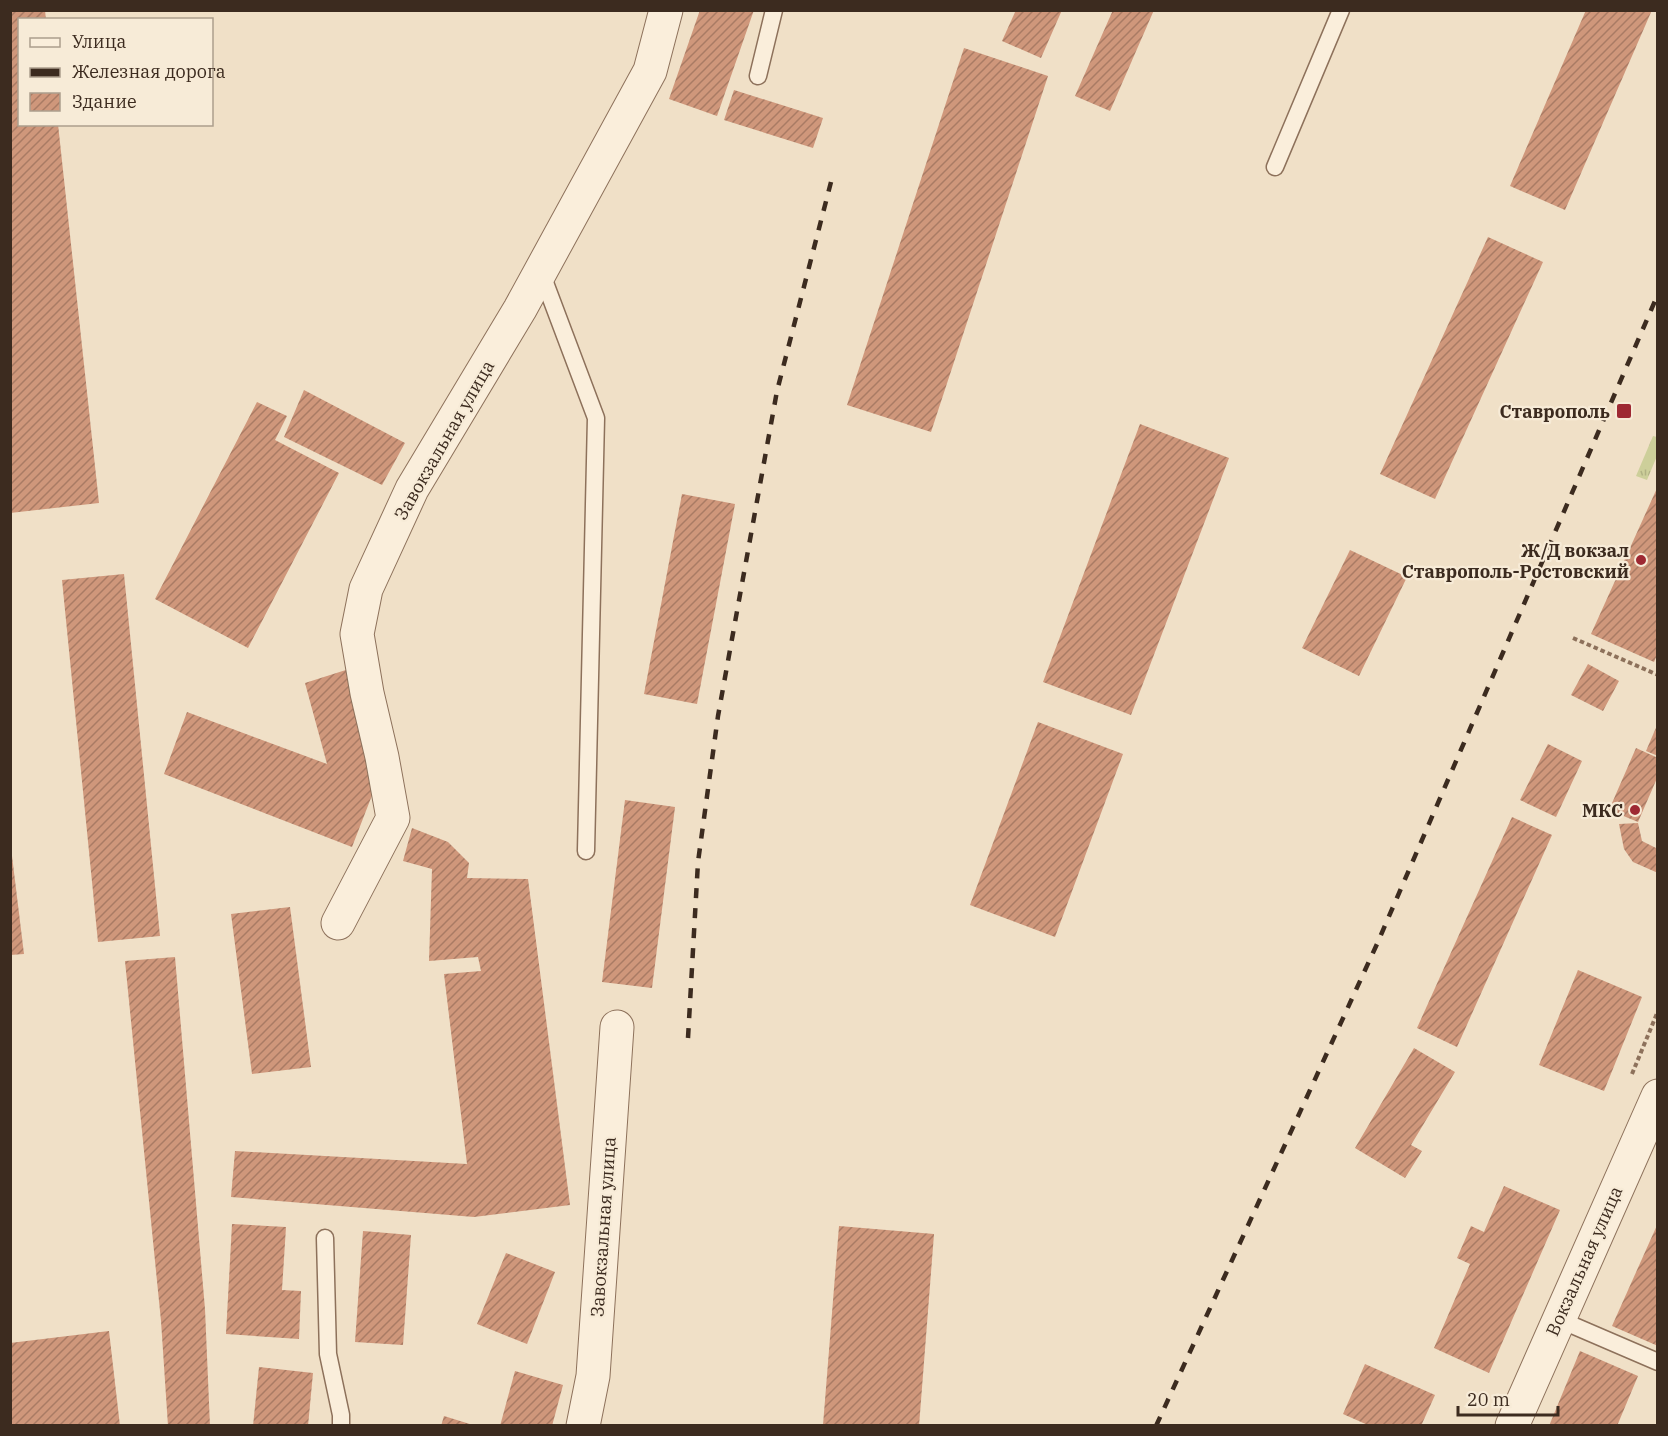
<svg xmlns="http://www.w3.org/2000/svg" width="1668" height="1436" font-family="'IBM Plex Serif',serif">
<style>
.grass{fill:url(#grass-tufts)}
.building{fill:url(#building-hatch)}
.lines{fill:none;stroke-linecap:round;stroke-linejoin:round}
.service-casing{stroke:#8d715b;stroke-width:19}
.minor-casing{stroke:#8d715b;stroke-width:35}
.path{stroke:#8d715b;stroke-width:4;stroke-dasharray:4.5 3;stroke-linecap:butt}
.service{stroke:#faeedb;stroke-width:16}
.minor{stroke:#faeedb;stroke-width:33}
.rail{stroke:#3c2b1f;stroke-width:4.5;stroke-dasharray:10 10;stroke-linecap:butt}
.poi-dot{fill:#9e2933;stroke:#f7ebd7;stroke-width:2}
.labels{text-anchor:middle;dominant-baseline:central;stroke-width:4.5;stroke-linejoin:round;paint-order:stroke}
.poi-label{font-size:18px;font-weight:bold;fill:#3c2b1f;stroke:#f7ebd7;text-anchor:end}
.street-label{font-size:18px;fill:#3c2b1f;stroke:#f7ebd7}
</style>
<defs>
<pattern id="grass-tufts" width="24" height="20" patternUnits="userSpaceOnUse" patternTransform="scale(1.5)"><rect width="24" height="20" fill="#cdcf9a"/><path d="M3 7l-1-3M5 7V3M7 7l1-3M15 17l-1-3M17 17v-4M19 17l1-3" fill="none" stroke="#b1b284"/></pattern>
<pattern id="building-hatch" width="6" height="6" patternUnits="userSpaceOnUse" patternTransform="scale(1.5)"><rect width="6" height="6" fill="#cf977b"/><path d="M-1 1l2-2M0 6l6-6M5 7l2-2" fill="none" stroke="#a97b64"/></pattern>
</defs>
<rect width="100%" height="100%" fill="#f0e0c7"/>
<polygon class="grass" points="1653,436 1657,437 1657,456 1647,480 1636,476"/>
<g class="building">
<polygon points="10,10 45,10 46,20 20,20 20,124 58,124 99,503 10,513"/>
<polygon points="700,10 754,10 717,116 669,99"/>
<polygon points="1016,10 1062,10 1041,58 1002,41"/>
<polygon points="1113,10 1154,10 1110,111 1075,96"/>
<polygon points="1586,10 1652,10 1565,210 1510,186"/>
<polygon points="964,48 1048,76 931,432 847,405"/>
<polygon points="734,90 823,118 813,148 724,120"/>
<polygon points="1488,237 1543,262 1435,499 1380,474"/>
<polygon points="304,390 405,443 382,485 284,437"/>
<polygon points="257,402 287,416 275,440 339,473 248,648 155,599"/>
<polygon points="1140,424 1229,458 1131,715 1043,682"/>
<polygon points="1658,486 1658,653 1654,662 1591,634"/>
<polygon points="682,494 735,504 697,704 644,694"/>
<polygon points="1350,550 1407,577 1359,676 1302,648"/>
<polygon points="124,574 160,936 98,942 62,580"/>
<polygon points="1588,664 1619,681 1603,711 1571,695"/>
<polygon points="349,669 376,785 352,847 164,774 187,712 327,764 305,683"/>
<polygon points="1038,722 1123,754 1055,937 970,905"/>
<polygon points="1658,723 1658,756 1646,751"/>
<polygon points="1548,744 1582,761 1556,817 1520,800"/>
<polygon points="1636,748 1658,758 1658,776 1638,822 1609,810"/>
<polygon points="625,800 675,807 652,988 602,982"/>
<polygon points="1512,817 1552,835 1457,1047 1417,1028"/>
<polygon points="1638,823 1642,841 1658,849 1658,873 1633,862 1624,849 1619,824"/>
<polygon points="412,828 448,842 469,863 467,878 528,879 570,1205 474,1217 231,1197 235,1151 467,1164 444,974 481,971 478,957 429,961 432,869 403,861"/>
<polygon points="10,856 12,856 24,954 10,955"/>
<polygon points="290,907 311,1067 252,1074 231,914"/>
<polygon points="175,957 205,1309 210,1426 168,1426 161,1321 125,961"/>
<polygon points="1578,970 1642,997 1604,1091 1539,1065"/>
<polygon points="1414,1048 1455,1072 1411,1145 1422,1151 1405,1178 1355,1148"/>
<polygon points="1504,1186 1560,1210 1489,1373 1434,1348 1470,1264 1457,1258 1471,1226 1484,1232"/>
<polygon points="1658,1223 1658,1346 1612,1326"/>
<polygon points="232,1224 286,1227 282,1290 301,1291 299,1339 226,1334"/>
<polygon points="839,1226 934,1234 919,1426 823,1425"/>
<polygon points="363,1231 411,1235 403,1345 355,1342"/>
<polygon points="506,1253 555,1272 527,1344 477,1324"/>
<polygon points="109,1331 120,1426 10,1426 10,1343"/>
<polygon points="1580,1351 1638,1376 1617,1426 1549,1426"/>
<polygon points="1365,1364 1435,1395 1421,1426 1370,1426 1343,1414"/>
<polygon points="259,1367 313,1373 308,1426 253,1426"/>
<polygon points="515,1371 563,1385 552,1426 500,1426"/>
<polygon points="444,1416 473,1425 473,1426 441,1426"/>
</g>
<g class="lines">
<defs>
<g id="service">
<polyline points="758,76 774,10"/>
<polyline points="1275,167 1341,10"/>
<polyline points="541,272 596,418 586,851"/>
<polyline points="325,1238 328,1354 341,1415 341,1426"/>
<polyline points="1558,1319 1658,1362"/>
</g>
<g id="minor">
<polyline points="338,923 393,818 382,757 367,693 357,634 366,589 412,489 520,309 650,71 666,10"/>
<polyline points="583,1426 593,1376 617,1027"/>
<polyline points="1512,1426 1658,1096"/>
</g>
</defs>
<use href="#service" class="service-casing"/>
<use href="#minor" class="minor-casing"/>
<g class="path">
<polyline points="1573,638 1658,675"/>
<polyline points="1632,1074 1658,1011"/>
</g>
<use href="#service" class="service"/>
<use href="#minor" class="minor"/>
<g class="rail">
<polyline points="688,1038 698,862 718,716 777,391 831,182"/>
<polyline points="1156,1426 1377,944 1658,294"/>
</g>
</g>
<g class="poi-dot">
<rect x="1616" y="403" width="16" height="16" rx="3"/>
<circle cx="1641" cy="560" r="6"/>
<circle cx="1635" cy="810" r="6"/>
</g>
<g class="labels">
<g class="poi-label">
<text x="1610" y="411">Ставрополь</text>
<text x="1629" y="550">Ж/Д вокзал<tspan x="1629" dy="21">Ставрополь-Ростовский</tspan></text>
<text x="1623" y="810">МКС</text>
</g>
<g class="street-label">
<text transform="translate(444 440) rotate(-60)">Завокзальная улица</text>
<text transform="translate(603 1227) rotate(-86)">Завокзальная улица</text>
<text transform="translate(1584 1261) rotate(-66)">Вокзальная улица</text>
</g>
</g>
<rect width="1668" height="1436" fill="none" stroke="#3c2b1f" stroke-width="24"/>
<rect x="18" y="18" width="195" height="108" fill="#f7ebd7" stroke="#ac9e8d" stroke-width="1.5"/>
<rect x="30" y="38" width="30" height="9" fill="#faeedb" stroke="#ac9e8d" stroke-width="1.5"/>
<text x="72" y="48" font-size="18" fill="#3c2b1f">Улица</text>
<rect x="30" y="68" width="30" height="9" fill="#3c2b1f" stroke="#ac9e8d" stroke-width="1.5"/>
<text x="72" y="78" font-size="18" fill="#3c2b1f">Железная дорога</text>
<rect x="30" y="93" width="30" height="18" fill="url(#building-hatch)" stroke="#ac9e8d" stroke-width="1.5"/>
<text x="72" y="108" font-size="18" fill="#3c2b1f">Здание</text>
<path d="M1458 1406v9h100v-9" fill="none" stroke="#3c2b1f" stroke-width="3"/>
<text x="1467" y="1406" font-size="18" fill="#3c2b1f" stroke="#f7ebd7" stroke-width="4.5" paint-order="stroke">20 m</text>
</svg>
